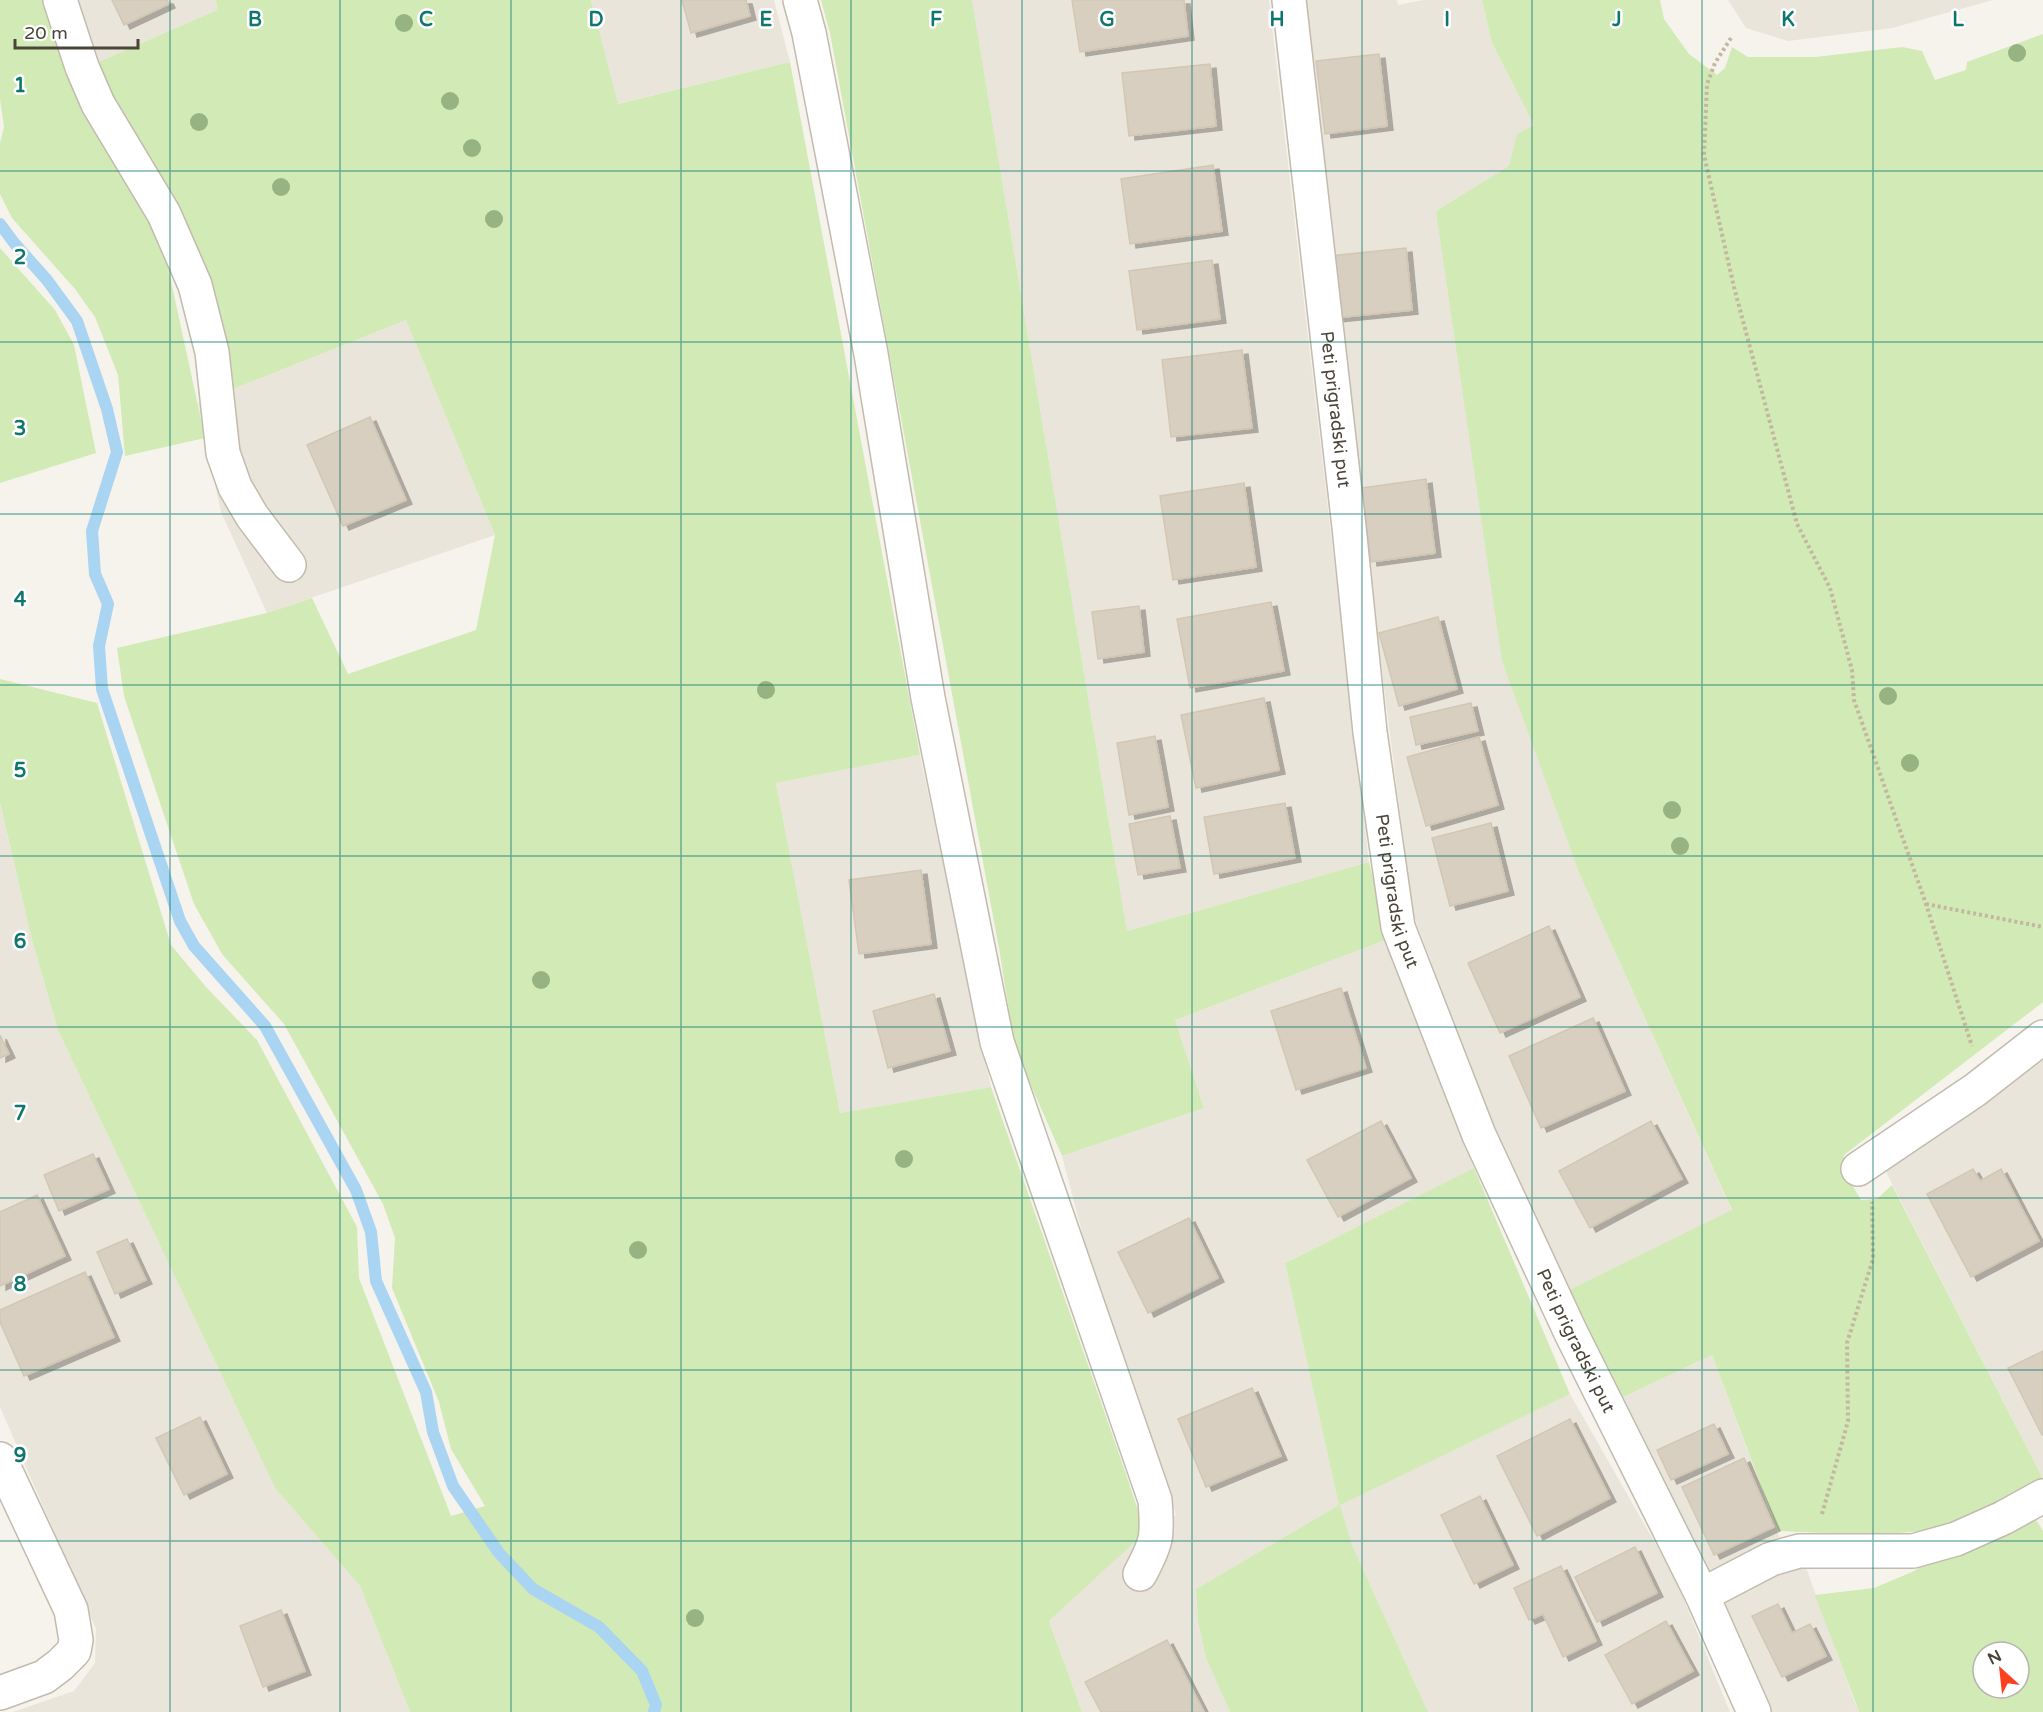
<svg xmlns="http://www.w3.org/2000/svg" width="2043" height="1712" font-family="'Varela Round',sans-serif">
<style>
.residential{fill:#eae5da}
.green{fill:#d2eab5;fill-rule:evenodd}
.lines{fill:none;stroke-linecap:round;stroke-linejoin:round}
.stream{stroke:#a9d4f2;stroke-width:12}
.building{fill:#d8cfc1;stroke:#d3c7b4;stroke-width:1.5;filter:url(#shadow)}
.minor-casing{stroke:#c2bbae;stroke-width:36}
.path{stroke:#c4b79f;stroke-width:4;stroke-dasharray:3 3;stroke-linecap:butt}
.minor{stroke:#fff;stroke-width:33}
.tree{fill:#97b381}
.grid{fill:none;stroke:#0f766e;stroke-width:1.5;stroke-opacity:0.55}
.labels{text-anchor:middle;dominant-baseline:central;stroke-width:5;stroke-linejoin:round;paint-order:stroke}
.street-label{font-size:18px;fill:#4b4439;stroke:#fff}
.grid-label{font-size:20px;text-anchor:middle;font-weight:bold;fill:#0f766e;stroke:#fff;stroke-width:5;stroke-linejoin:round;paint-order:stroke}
</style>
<defs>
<filter id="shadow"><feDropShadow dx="6" dy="4" stdDeviation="0" flood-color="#0004"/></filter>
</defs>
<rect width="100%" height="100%" fill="#f6f3ec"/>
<g class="residential">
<polygon points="75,0 216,0 217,10 94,64"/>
<polygon points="591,0 774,0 790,62 617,104"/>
<polygon points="972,0 1269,0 1369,862 1127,931"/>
<polygon points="1300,0 1397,0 1398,5 1423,0 1482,0 1492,43 1534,125 1517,134 1510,166 1436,211 1580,875 1732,1211 1567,1291 1491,1120 1413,914 1318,172"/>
<polygon points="1728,0 1993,0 1892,28 1788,41 1746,28"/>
<polygon points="406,320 495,535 267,613 221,512 198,403"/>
<polygon points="920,755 991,1087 840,1113 776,783"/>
<polygon points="0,804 31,936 58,1030 275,1488 360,1586 410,1712 13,1712 74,1691 95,1663 96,1629 0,1407"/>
<polygon points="1388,939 1474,1168 1285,1263 1339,1504 1570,1394 1675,1578 1730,1712 1428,1712 1352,1545 1339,1505 1196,1589 1198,1622 1206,1658 1230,1712 1082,1712 1049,1621 1134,1543 1144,1529 1176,1515 1089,1259 1062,1156 1204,1108 1175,1020"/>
<polygon points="2043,1046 2043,1479 1885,1170"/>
<polygon points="1712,1355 1782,1544 1706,1581 1619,1399"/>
<polygon points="1803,1559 1854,1701 1859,1712 1770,1712 1723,1612 1725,1594"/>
</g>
<g class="green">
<polygon points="0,0 44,0 106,151 161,235 205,438 125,456 118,375 95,317 75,289 12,218 0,194 0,143 4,127 0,99"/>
<polygon points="216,0 591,0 618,104 790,62 920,755 776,783 840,1113 991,1087 1126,1474 1144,1529 1134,1543 1049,1621 1082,1712 410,1712 360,1586 275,1488 58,1030 31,936 0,803 0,679 97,703 171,945 206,987 257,1040 357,1227 359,1278 451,1516 485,1506 451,1449 439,1402 392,1288 395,1238 383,1204 284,1024 222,954 194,904 124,696 117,648 267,613 312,598 348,674 476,630 495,535 406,320 228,391 169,191 94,64 217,10"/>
<polygon points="821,0 972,0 1127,931 1369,862 1388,939 1175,1020 1204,1108 1062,1156 1015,1049 1000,954 830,33"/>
<polygon points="1482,0 1660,0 1664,19 1689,54 1717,75 1725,68 1732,47 1748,57 1815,57 1902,47 1922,51 1935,80 1966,70 1967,62 2043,34 2043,1002 1844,1155 1843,1170 1861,1200 1877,1199 1892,1185 2043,1479 1957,1525 1919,1531 1876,1535 1778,1531 1712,1355 1619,1399 1567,1291 1732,1210 1580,875 1502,661 1436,211 1509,166 1517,134 1534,125 1492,43"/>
<polygon points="0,248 55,310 74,345 96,453 0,483"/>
<polygon points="1474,1168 1570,1394 1340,1505 1352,1545 1428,1712 1230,1712 1206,1658 1198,1622 1196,1589 1339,1505 1285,1263"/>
<path d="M2035,1518L2043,1531V1712H1859L1815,1595L1874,1588L1912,1572L1936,1558ZM1983,1652H2019V1688H1983Z"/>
</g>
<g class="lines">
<polyline class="stream" points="0,224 15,244 47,280 77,321 107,409 117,452 92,531 95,574 108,604 99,646 102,689 180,921 194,946 265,1026 356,1190 371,1232 376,1281 426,1392 433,1432 453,1486 499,1553 533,1589 599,1627 642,1671 656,1705 654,1712"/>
</g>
<g class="building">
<polygon points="112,0 167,0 169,4 124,25"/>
<polygon points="682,0 746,0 750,16 691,33"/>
<polygon points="1072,0 1184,0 1188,36 1080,52"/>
<polygon points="1379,54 1387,126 1325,134 1316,61"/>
<polygon points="1210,64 1216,126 1129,136 1122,73"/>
<polygon points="1213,165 1222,231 1130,244 1121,179"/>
<polygon points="1406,248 1412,310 1335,318 1329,256"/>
<polygon points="1212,260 1220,319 1137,330 1129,271"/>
<polygon points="1242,350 1252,428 1171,437 1162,360"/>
<polygon points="370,417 406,500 343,526 307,445"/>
<polygon points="1426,479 1435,553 1371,562 1362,488"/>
<polygon points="1244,483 1256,567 1173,580 1160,496"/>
<polygon points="1271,602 1284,671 1190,688 1177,619"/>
<polygon points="1139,606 1144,652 1098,659 1092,612"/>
<polygon points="1438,617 1457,689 1399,706 1379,633"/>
<polygon points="1264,698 1279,770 1196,788 1181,715"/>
<polygon points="1471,703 1478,731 1416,745 1410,717"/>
<polygon points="1155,736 1168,807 1129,815 1117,743"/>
<polygon points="1479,737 1498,805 1426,826 1407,757"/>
<polygon points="1285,803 1295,858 1214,874 1204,817"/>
<polygon points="1170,816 1180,868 1138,875 1129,824"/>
<polygon points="1491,823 1508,891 1450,906 1432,838"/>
<polygon points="921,870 931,944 859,954 849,880"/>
<polygon points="1549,926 1580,997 1500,1033 1468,963"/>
<polygon points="1341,988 1366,1068 1296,1090 1271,1011"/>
<polygon points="934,994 950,1051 888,1068 873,1011"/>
<polygon points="1593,1018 1625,1091 1541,1128 1509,1056"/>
<polygon points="0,1035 9,1054 0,1058"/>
<polygon points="1381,1121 1411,1178 1338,1217 1307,1160"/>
<polygon points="1651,1121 1682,1179 1590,1228 1559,1171"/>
<polygon points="93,1154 109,1189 59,1211 44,1175"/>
<polygon points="1973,1169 1980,1181 2001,1169 2039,1241 1971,1277 1927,1194"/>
<polygon points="37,1195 65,1256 0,1286 0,1212"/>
<polygon points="1189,1218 1218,1278 1148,1313 1118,1252"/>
<polygon points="127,1239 146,1280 115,1294 97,1252"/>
<polygon points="85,1272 114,1337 24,1376 0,1322 0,1310"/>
<polygon points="2043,1351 2043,1434 2042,1435 2008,1368"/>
<polygon points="1252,1388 1281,1456 1206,1487 1178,1419"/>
<polygon points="200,1417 227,1474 184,1495 156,1438"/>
<polygon points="1570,1419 1610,1498 1537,1536 1497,1456"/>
<polygon points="1714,1424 1728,1454 1671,1480 1657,1450"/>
<polygon points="1744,1458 1774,1527 1714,1555 1682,1487"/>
<polygon points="1480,1496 1513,1565 1474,1584 1441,1515"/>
<polygon points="1635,1547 1657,1593 1597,1622 1575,1577"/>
<polygon points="1561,1566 1596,1641 1563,1657 1543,1614 1529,1620 1514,1588"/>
<polygon points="1778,1604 1792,1633 1810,1624 1826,1656 1782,1677 1752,1616"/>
<polygon points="281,1610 305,1671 263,1687 240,1626"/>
<polygon points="1666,1621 1693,1671 1632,1704 1605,1655"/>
<polygon points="1167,1640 1204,1712 1101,1712 1085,1682"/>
</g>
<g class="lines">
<defs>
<g id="minor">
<polyline points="60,0 82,67 98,104 164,214 195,285 212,352 223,453 235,487 252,516 289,565"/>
<path d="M800,0L809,33L871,354L928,698L997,1042L1155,1500C1158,1537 1157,1542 1140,1574"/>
<path id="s1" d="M1289,0L1349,527L1370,732L1398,927L1479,1135L1571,1333L1702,1595L1754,1712"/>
<polyline points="1858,1169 1975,1090 2043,1037"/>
<polyline points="0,1459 71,1610 76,1640 74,1651 60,1665 44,1677 0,1693"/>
<polyline points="1702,1595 1771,1559 1799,1551 1913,1551 1956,1539 2003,1518 2043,1496"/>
</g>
</defs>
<use href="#minor" class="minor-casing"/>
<g class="path">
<polyline points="1731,38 1715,63 1707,84 1704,155 1734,287 1797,524 1830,588 1852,670 1854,700 1926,904 1972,1046"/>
<polyline points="1926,904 2043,927"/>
<polyline points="1822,1514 1848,1421 1847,1343 1873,1259 1872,1202"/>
</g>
<use href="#minor" class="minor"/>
</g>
<g class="tree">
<circle cx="404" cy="23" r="9"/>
<circle cx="2017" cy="53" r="9"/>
<circle cx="450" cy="101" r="9"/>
<circle cx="199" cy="122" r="9"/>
<circle cx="472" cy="148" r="9"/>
<circle cx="281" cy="187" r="9"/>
<circle cx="494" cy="219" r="9"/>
<circle cx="766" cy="690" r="9"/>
<circle cx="1888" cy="696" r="9"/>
<circle cx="1910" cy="763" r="9"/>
<circle cx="1672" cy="810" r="9"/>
<circle cx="1680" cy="846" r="9"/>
<circle cx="541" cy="980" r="9"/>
<circle cx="904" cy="1159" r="9"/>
<circle cx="638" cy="1250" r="9"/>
<circle cx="695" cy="1618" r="9"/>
</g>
<path class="grid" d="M170,0V1712M340,0V1712M511,0V1712M681,0V1712M851,0V1712M1022,0V1712M1192,0V1712M1362,0V1712M1532,0V1712M1702,0V1712M1873,0V1712M0,171H2043M0,342H2043M0,514H2043M0,685H2043M0,856H2043M0,1027H2043M0,1198H2043M0,1370H2043M0,1541H2043"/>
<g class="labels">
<g class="street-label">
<text stroke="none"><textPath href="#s1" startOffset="412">Peti prigradski put</textPath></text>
<text stroke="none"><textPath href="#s1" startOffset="898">Peti prigradski put</textPath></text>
<text stroke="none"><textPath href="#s1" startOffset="1384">Peti prigradski put</textPath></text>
</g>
</g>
<g class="grid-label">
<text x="255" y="26">B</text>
<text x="426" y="26">C</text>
<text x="596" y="26">D</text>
<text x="766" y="26">E</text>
<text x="936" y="26">F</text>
<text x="1107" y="26">G</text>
<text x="1277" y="26">H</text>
<text x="1447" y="26">I</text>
<text x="1617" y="26">J</text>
<text x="1788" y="26">K</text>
<text x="1958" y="26">L</text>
<text x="20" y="92">1</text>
<text x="20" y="264">2</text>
<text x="20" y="435">3</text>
<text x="20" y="606">4</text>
<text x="20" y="777">5</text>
<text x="20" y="948">6</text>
<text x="20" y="1120">7</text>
<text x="20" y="1291">8</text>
<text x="20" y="1462">9</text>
</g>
<g transform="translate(2001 1670) rotate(333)"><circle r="28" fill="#ffffff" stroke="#b7b4b0" stroke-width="1.5"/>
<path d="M0-4.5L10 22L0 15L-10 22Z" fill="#fc3f1d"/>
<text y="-9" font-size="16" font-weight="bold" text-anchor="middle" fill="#4b4439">N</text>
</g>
<path d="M15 39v9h123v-9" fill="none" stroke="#4b4439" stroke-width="3"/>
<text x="24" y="39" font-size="18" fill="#4b4439" stroke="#ffffff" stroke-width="4.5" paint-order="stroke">20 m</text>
</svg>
